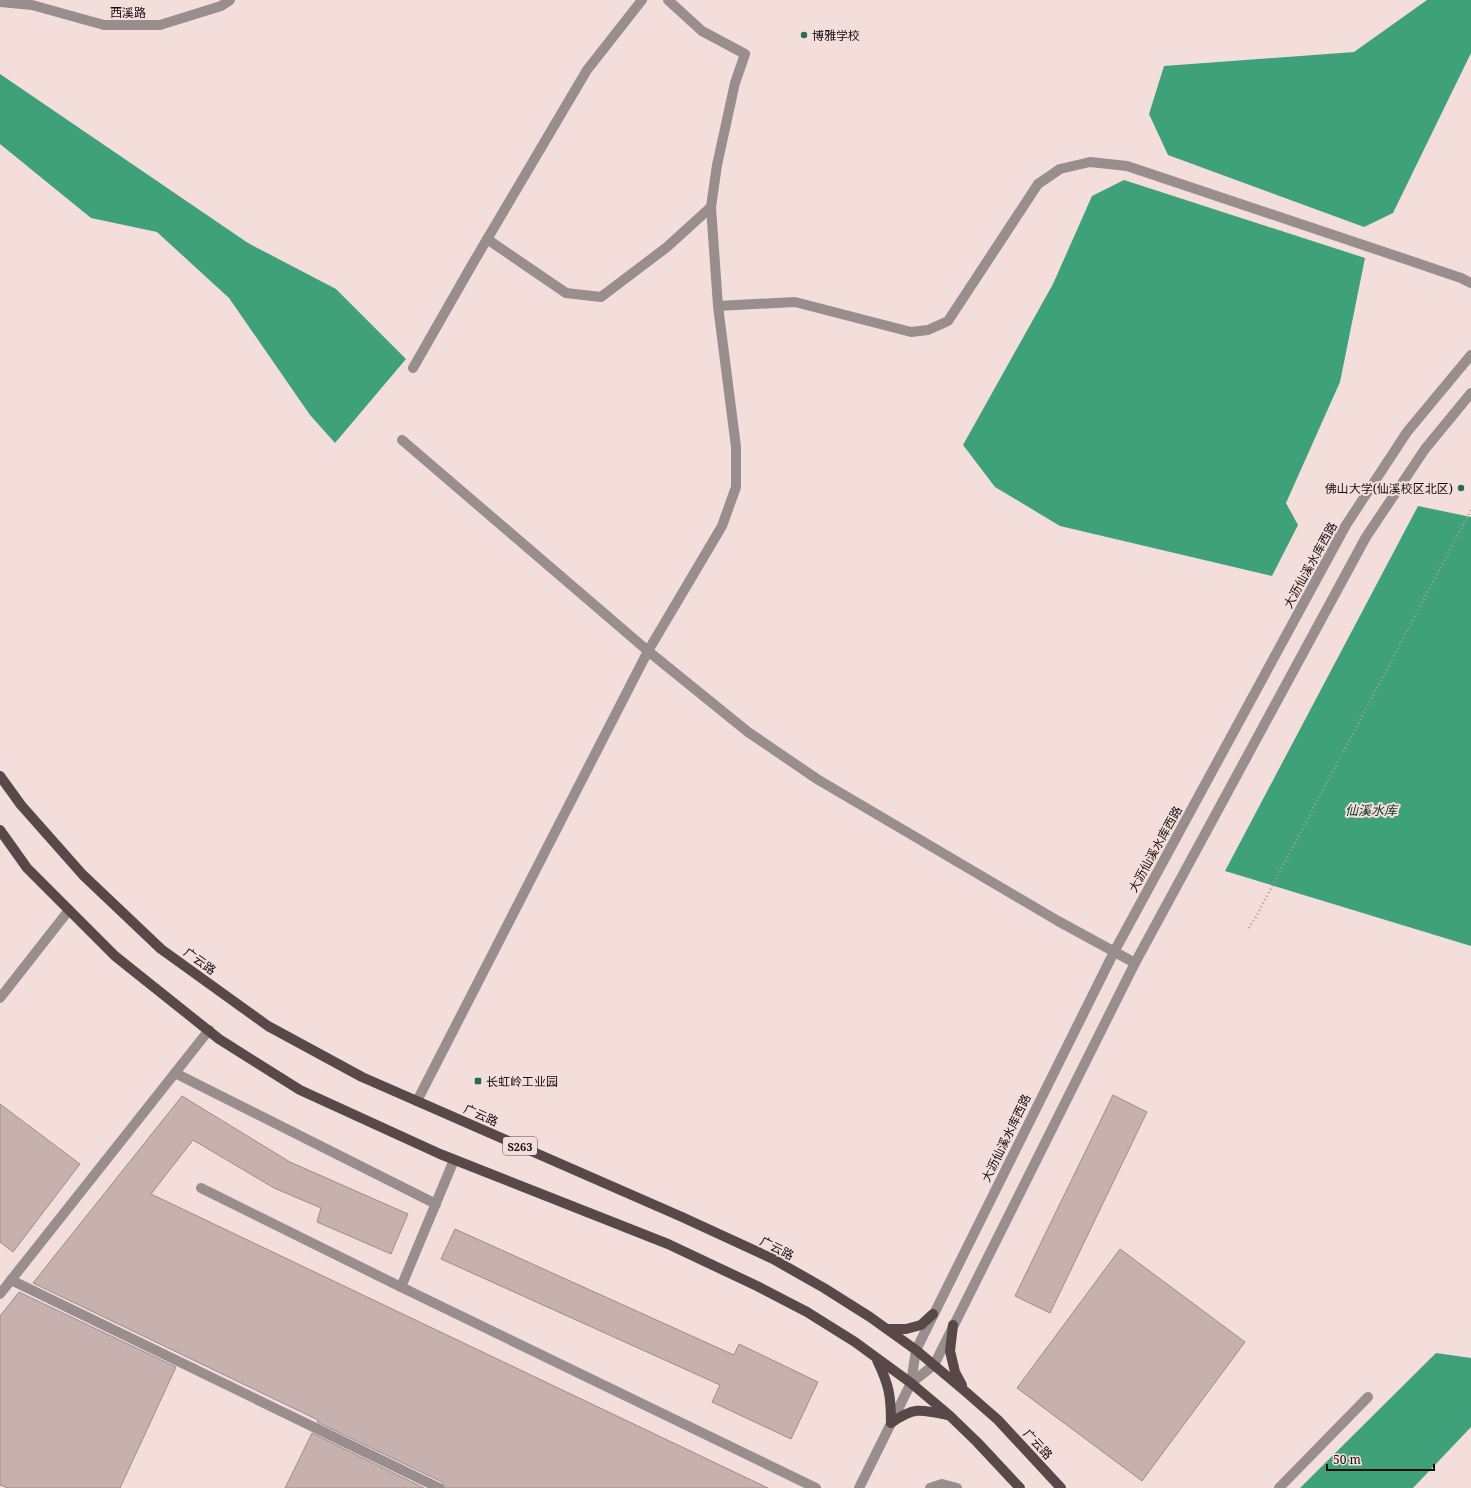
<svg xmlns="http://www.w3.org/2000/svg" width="1471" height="1488" font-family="'Noto Serif','Noto Sans SC',serif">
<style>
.water{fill:#3fa179}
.building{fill:#c6b1af;stroke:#a08c8b}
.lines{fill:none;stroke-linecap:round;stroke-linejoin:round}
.path{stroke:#ab9a99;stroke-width:2.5;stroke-dasharray:1 3;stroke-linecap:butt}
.minor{stroke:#978e8d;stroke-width:10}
.major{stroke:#584948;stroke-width:10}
.poi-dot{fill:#306850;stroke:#f4dedc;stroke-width:1.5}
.labels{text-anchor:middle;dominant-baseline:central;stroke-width:4;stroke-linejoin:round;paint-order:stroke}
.shield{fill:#f4dedc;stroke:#584c4b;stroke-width:1}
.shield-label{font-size:11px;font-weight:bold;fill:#150e0d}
.street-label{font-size:12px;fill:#150e0d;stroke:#f4dedc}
.poi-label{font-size:12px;fill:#150e0d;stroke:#f4dedc;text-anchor:start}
.water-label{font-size:13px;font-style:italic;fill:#073323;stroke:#f4dedc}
</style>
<rect width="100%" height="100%" fill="#f4dedc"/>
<g class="water">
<polygon points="1427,0 1471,0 1471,53 1393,213 1364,227 1168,155 1149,114 1164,66 1354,52"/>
<polygon points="0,74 248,243 336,289 406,359 335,443 310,415 229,298 157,232 91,218 0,144"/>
<polygon points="1124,180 1365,258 1340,382 1286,503 1298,525 1272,576 1060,526 995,487 963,445 1053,284 1092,196"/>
<polygon points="1418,506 1471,517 1471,946 1225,871"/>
<polygon points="1436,1353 1471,1358 1471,1427 1413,1488 1300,1488"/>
</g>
<g class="building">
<polygon points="1113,1095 1147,1112 1050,1313 1015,1296"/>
<polygon points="182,1096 290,1162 408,1214 391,1254 317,1222 321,1208 274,1188 193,1140 151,1194 768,1488 445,1488 442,1482 317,1422 318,1420 33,1283"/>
<polygon points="0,1104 80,1164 13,1252 0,1242"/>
<polygon points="455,1229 734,1355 739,1344 818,1382 791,1439 712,1402 720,1385 441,1259"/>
<polygon points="1120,1249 1245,1342 1142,1481 1017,1388"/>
<polygon points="19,1292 176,1367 120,1488 8,1488 0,1485 0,1316"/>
<polygon points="312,1433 424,1488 285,1488"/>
</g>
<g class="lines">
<polyline class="path" points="1249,928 1257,915 1471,510"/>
<g class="minor">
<polyline points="0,2 32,5 104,25 160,25 221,6 230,0"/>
<polyline points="487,239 566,293 601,297 667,247 711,207"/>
<polyline points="718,306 795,302 911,332 928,330 948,321 1038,184 1060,169 1090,162 1127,166 1408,260 1461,278 1471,283"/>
<polyline points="413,368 473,263 587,70 642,0"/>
<polyline points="402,440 648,651 748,732 817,779 1058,921 1135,963"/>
<polyline points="0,998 69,910"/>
<polyline points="175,1073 436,1204"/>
<polyline points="417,1101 648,651 722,526 736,487 736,447 718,306 711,207 717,165 735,83 745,54 702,31 668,0"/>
<polyline points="201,1188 401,1287 816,1488"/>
<polyline points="11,1280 439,1488"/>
<polyline points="401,1287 454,1160"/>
<polyline points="0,1294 209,1030"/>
<polyline points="911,1383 916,1350 1114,952 1346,525 1407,432 1471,355"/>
<polyline points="859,1488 911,1383 934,1365 1135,963 1366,537 1425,449 1471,393"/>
<polyline points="930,1488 942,1484 957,1488"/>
<polyline points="1279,1488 1368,1397"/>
</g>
<g class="major">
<polyline points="0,776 21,805 83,875 161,949 268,1026 362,1077 682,1217 773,1259 824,1288 870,1317 916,1350 966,1392 998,1420 1061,1488"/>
<polyline points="0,830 27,868 115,956 219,1039 300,1090 440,1154 668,1244 757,1286 807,1312 855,1342 911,1383 949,1415 977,1442 1020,1488"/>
<polyline points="953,1325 950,1351 955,1372 962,1385"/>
<polyline points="888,1329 906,1329 921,1325 933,1314"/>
<path d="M877,1360C889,1385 891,1395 891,1423"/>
<path d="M891,1423C914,1407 920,1409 947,1415"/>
</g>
</g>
<g class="poi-dot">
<circle cx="804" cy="35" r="4"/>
<circle cx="1461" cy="488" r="4"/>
<rect x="474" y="1077" width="8" height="8" rx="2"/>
</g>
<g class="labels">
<rect class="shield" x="503" y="1137" width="34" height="18" rx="3"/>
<g class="shield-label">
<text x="520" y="1146">S263</text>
</g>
<g class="street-label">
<text x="128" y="12">西溪路</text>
<text transform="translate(1310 565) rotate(-61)">大沥仙溪水库西路</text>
<text transform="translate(1155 849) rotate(-61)">大沥仙溪水库西路</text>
<text transform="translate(200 961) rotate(36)">广云路</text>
<text transform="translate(481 1115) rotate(24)">广云路</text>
<text transform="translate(1006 1138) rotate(-64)">大沥仙溪水库西路</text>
<text transform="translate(777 1248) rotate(27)">广云路</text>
<text transform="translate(1038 1444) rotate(47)">广云路</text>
</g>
<g class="poi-label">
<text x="812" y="35">博雅学校</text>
<text x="1453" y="488" text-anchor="end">佛山大学(仙溪校区北区)</text>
<text x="486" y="1081">长虹岭工业园</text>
</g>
<g class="water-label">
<text x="1371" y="810">仙溪水库</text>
</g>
</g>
<path d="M1327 1464v6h107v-6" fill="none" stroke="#150e0d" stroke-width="2"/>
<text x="1333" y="1464" font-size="12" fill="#150e0d" stroke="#f4dedc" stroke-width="3" paint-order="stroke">50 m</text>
</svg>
